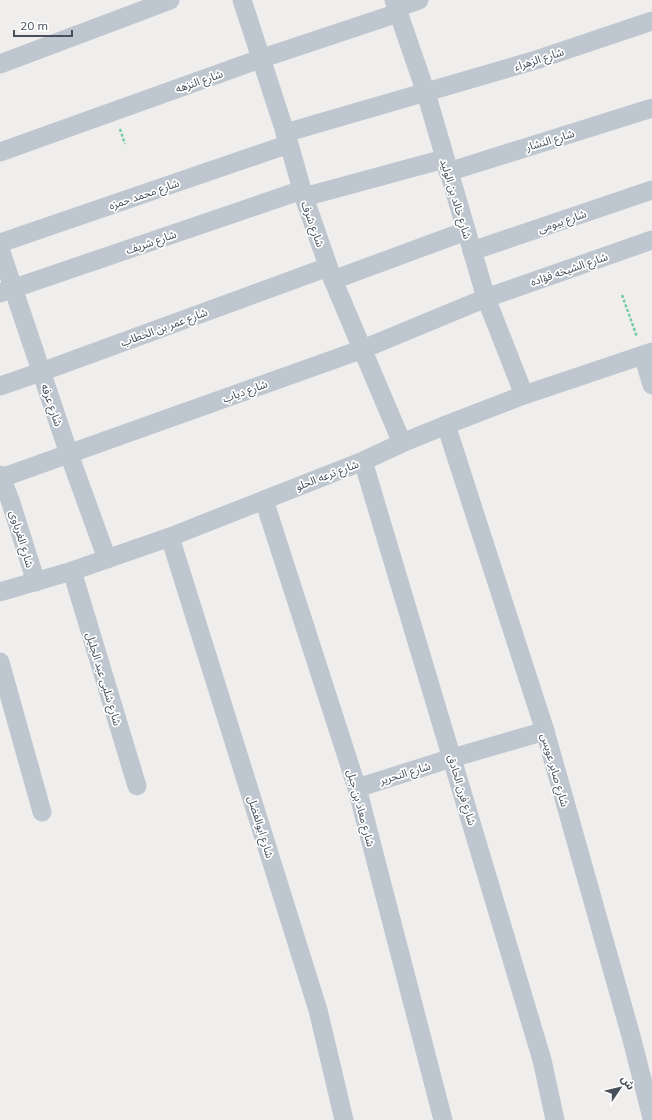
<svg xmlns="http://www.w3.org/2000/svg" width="652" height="1120" font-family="Mulish,'Noto Sans Arabic',sans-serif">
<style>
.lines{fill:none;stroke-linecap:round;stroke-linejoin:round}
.path{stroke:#75caa7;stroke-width:2.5;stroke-dasharray:3 2;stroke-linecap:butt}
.minor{stroke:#bec7cf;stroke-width:19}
.labels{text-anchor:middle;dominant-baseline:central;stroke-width:3.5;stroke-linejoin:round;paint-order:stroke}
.street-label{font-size:11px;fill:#464f5a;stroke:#fff}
</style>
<rect width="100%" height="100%" fill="#f0eeed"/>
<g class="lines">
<g class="path">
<polyline points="120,129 125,144"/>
<polyline points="622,295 637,337"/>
</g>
<g class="minor">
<polyline points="242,0 289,144 304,197 333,280 402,443"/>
<polyline points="394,0 426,93 486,298 524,395"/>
<polyline points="396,8 419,0"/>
<polyline points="0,64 170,0"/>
<polyline points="285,133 536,60 652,21"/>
<polyline points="0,152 260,59 398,13"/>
<polyline points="448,172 652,108"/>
<polyline points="304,197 444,159"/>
<polyline points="0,243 289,144"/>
<polyline points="0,249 69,454 107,559"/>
<polyline points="472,251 652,190"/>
<polyline points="333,280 466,231"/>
<polyline points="0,293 302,190"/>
<polyline points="643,355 652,385"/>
<polyline points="0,386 41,372 328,267"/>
<polyline points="446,425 545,731 631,1036 652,1118"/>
<polyline points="363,461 542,1060 555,1120"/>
<polyline points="0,475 10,500 36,582"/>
<polyline points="1,478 363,349 486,298 652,240"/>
<polyline points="264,500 357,788 443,1120"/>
<polyline points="170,537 318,1010 344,1120"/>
<polyline points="72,571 137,786"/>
<polyline points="0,592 72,571 170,537 363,461 402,443 446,425 524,395 652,352"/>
<polyline points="0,662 42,812"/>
<polyline points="357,788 452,758 545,731"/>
</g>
</g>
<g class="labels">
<g class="street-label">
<text transform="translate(539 59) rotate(-18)">شارع الزهراء</text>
<text transform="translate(199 81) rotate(-19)">شارع النزهه</text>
<text transform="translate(550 140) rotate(-17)">شارع النشار</text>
<text transform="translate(144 194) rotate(-19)">شارع محمد حمزه</text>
<text transform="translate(456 199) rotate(73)">شارع خالد بن الوليد</text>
<text transform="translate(562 221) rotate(-19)">شارع بيومى</text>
<text transform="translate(313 224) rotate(70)">شارع شرف</text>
<text transform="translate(151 242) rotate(-19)">شارع شريف</text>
<text transform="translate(569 269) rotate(-19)">شارع الشيخه فؤاده</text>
<text transform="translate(164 327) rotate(-20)">شارع عمر بن الخطاب</text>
<text transform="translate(245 391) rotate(-20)">شارع دياب</text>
<text transform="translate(52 405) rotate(71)">شارع عرفه</text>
<text transform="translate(327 475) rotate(-21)">شارع ترعه الحلو</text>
<text transform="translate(22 539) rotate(73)">شارع الغرباوى</text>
<text transform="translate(104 679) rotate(73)">شارع شلبى عبد الجليل</text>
<text transform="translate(555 770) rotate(74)">شارع صابر عويس</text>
<text transform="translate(405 773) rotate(-17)">شارع التحرير</text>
<text transform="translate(462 790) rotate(73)">شارع فرن الحادق</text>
<text transform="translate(361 808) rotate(75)">شارع معاذ بن جبل</text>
<text transform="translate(261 827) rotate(73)">شارع ابوالفضل</text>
</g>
</g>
<g transform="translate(620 1088) rotate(55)" stroke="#ffffff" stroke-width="3" paint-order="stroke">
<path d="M0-3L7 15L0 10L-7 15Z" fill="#464f5a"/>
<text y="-6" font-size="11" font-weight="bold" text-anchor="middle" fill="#464f5a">ش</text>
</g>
<path d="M14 30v6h58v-6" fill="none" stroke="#464f5a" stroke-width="2"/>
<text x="20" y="30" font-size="12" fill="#464f5a" stroke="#ffffff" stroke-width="3" paint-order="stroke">20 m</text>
</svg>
